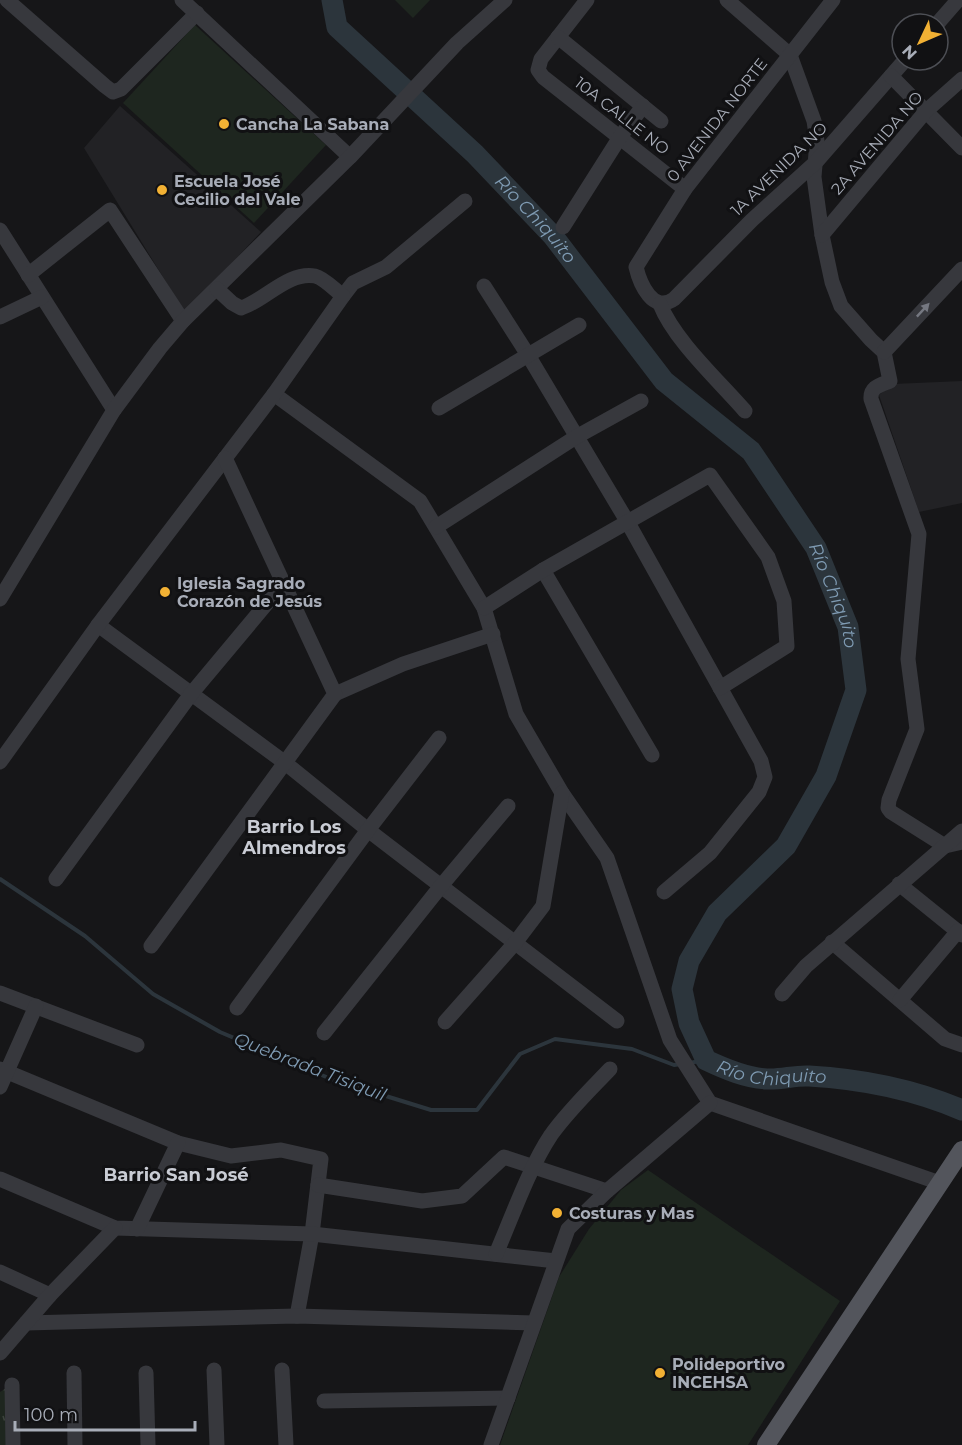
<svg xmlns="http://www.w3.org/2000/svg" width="962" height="1445" font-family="Montserrat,sans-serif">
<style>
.built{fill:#222225}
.park{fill:url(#park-tufts)}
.pitch{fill:#1e261f}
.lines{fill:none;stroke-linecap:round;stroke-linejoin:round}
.stream{stroke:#2c353c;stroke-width:4}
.river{stroke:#2c353c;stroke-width:21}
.minor{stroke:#37383d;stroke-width:15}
.major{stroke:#53555c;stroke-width:18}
.oneway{fill:#757881}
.poi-dot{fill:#f2b134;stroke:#111113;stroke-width:2}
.labels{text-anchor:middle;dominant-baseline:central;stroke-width:6;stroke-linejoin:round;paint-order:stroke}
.street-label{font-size:16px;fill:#a8adb8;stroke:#111113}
.poi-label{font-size:16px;font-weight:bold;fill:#a8adb8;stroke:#111113;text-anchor:start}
.water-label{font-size:18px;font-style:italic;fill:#7f9bb3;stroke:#111113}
.neighbourhood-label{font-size:18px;font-weight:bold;fill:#c9ccd4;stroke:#111113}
</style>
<defs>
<pattern id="park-tufts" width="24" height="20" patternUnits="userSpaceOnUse" patternTransform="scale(1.5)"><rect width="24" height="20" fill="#1e261f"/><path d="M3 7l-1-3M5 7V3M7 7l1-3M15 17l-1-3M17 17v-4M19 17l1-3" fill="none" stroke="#3c433d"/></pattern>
</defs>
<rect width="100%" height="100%" fill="#161618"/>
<g class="built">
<polygon points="120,106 261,232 185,313 84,148"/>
<polygon points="962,381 962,503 919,512 879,395 893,384"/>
</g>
<polygon class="park" points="8,1387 9,1445 0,1445 0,1392"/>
<g class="pitch">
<polygon points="395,0 430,0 413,18"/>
<polygon points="195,25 326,145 254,223 123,103"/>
<polygon points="648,1170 840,1301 748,1445 500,1445 559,1277 589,1229 621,1190"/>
</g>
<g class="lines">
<g class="stream">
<polyline points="0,879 85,936 153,994 220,1032 331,1079 431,1110 477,1110 520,1054 555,1039 632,1049 674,1065 681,1064"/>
<polyline points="689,1063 706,1060"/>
</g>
<path class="river" id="s1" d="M332,0L337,27L475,154L553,236L664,381L751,451L816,548L848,627L856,690L826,776L786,846L717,913L689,961L682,989L689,1023L706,1060C725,1069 746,1078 767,1079C781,1080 795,1075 809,1076C862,1079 913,1089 962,1110"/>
<g class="minor">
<polyline points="7,0 105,86 113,92 121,89 197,13"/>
<polyline points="182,0 350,157"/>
<polyline points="587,0 541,59 538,70 543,77 685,189"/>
<path d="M727,0L790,55L814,121L817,141L814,177L822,235L832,282L841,306L871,340L884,352L890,381C880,385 870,387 871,399L919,534L908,659L917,729L889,800L888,808L891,812L945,846L962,842"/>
<path d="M833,0L685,189L636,267C640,284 653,314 674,299L752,220L816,162L905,60"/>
<polyline points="937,24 958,0"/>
<polyline points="558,37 661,121"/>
<polyline points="891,76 962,148"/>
<polyline points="563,227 620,137 643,106"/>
<polyline points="0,230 114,410"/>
<polyline points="822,235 926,111 962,79"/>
<polyline points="28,275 110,210 183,321"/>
<polyline points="484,286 528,355 627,521 761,761 765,777 759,792 710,853 664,892"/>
<polyline points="343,296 353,283 386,267 465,201"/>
<path d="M660,304C674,340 719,381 745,411"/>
<polyline points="0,317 42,297"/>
<polyline points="884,352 962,269"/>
<polyline points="274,394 420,501 484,608 516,714 562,793 607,858 670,1040 710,1103 940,1183"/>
<polyline points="439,408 579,325"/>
<polyline points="436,527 576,437 641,401"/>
<polyline points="543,570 652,755"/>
<polyline points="0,599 114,410 160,348 183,321 350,157 457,43 505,0"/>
<polyline points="484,608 543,570 710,475 768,557 784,601 787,646 720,688"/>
<polyline points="98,625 284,762 368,830 617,1021"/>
<polyline points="335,694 403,664 493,634"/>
<path d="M0,762L98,625L274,394L343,296C335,290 324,278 315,276C288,271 264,301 241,308L232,303L217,289"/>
<polyline points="56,879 191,694 283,584"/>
<polyline points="899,884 962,935"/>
<polyline points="832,942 945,1039 962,1045"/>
<polyline points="151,946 335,694 225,458"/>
<polyline points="0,993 137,1045"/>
<polyline points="782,994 806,966 962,831"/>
<polyline points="900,1000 958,931"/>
<polyline points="237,1008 368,830 439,738"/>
<polyline points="445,1022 515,943 543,906 562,793"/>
<polyline points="324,1033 441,886 508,806"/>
<polyline points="0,1069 178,1143 231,1156 281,1150 321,1159 312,1234 297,1316"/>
<polyline points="0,1087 36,1006"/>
<polyline points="0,1179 115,1228 312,1234 556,1261"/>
<polyline points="318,1185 422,1201 462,1196 504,1157 607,1191"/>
<polyline points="137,1229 178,1143"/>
<path d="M496,1254C512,1217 529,1168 551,1135C568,1111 590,1090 610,1069"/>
<polyline points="0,1272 50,1295"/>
<polyline points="26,1323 297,1316 534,1323"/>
<polyline points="0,1353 50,1295 115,1228"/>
<polyline points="214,1370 217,1445"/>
<polyline points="282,1370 286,1445"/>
<polyline points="74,1373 75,1445"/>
<polyline points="146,1373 148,1445"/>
<polyline points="12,1385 13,1445"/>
<polyline points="324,1401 508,1398"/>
<polyline points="491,1445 568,1229 607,1191 710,1103"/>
</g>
<polyline class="major" points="766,1445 962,1150"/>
</g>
<defs><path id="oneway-solid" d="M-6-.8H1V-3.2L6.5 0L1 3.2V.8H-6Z" transform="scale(1.5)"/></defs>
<use class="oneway" href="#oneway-solid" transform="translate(923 310) rotate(-47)"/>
<g class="poi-dot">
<circle cx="224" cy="124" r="6"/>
<circle cx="162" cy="190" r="6"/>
<circle cx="165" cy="592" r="6"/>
<circle cx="557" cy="1213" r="6"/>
<circle cx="660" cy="1373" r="6"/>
</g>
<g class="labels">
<g class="street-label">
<text transform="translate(622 116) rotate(38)">10A CALLE NO</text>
<text transform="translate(717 120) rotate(-52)">0 AVENIDA NORTE</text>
<text transform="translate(877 143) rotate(-49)">2A AVENIDA NO</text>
<text transform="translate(779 169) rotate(-44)">1A AVENIDA NO</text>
</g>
<g class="poi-label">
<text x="236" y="124">Cancha La Sabana</text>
<text x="174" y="181">Escuela José<tspan x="174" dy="18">Cecilio del Vale</tspan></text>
<text x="177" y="583">Iglesia Sagrado<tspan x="177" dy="18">Corazón de Jesús</tspan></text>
<text x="569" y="1213">Costuras y Mas</text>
<text x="672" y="1364">Polideportivo<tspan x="672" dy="18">INCEHSA</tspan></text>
</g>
<g class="water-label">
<text stroke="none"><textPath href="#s1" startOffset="304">Río Chiquito</textPath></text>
<text stroke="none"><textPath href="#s1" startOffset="790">Río Chiquito</textPath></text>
<text transform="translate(310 1067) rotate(21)">Quebrada Tisiquil</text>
<text stroke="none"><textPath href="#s1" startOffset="1384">Río Chiquito</textPath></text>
</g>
<g class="neighbourhood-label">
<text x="294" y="827">Barrio Los<tspan x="294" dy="21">Almendros</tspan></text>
<text x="176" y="1175">Barrio San José</text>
</g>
</g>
<g transform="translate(920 42) rotate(226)"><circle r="28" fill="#111113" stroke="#4d4f55" stroke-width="1.5"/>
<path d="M0-4.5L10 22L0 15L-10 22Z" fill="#f2b134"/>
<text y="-9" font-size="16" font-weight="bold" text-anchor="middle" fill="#a8adb8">N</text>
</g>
<path d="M15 1421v9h180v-9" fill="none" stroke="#a8adb8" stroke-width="3"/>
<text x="24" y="1421" font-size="18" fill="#a8adb8" stroke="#111113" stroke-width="4.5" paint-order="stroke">100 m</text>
</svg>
